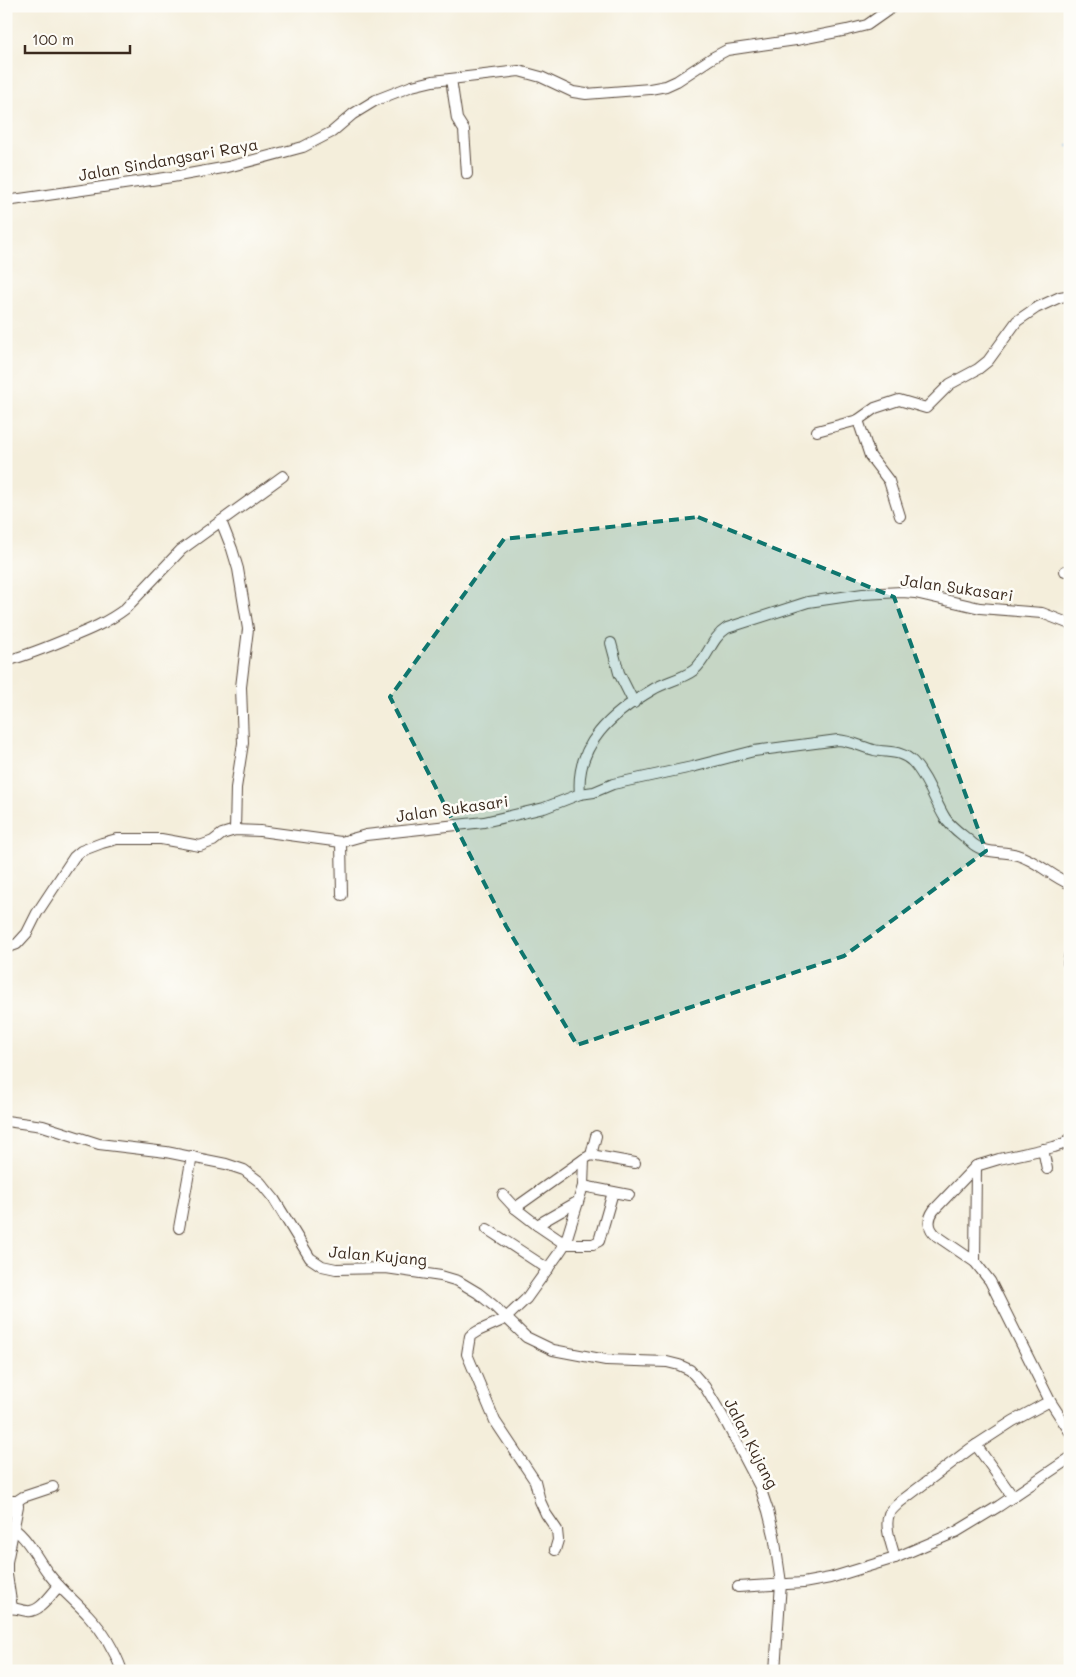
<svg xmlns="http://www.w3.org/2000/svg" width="1076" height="1677" font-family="Mali,sans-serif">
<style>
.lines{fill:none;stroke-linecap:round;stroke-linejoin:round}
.stream{stroke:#77b7eb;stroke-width:2}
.minor-casing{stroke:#57473a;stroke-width:12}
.minor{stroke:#fff;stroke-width:10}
.marked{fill:#0f766e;fill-opacity:0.2;stroke:#0f766e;stroke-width:4;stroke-dasharray:10 6;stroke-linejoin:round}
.labels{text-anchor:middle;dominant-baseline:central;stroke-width:5;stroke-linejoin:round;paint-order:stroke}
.street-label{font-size:16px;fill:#3b2a1e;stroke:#fdfcf7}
</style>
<rect width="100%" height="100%" fill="#fdfcf7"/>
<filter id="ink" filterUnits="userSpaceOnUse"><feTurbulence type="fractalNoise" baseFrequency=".02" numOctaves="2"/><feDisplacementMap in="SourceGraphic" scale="10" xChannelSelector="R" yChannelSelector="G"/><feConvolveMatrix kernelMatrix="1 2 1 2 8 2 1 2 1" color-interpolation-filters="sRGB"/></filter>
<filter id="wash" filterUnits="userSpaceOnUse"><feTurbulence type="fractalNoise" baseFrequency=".0096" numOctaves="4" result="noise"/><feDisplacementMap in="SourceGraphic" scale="20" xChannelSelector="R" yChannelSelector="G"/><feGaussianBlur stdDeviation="1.12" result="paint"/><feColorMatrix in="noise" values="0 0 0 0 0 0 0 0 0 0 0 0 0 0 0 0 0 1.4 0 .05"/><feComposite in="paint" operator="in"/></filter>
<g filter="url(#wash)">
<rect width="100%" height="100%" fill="#f4eedb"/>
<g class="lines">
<polyline class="stream" points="1068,146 1070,145"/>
</g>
</g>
<g filter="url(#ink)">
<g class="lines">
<defs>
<g id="minor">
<polyline points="451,79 457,119 464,130 467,174"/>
<polyline points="6,201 172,177 228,167 303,147 332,132 353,114 376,100 412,86 433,81 519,71 541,77 573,92 586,94 650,89 666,86 677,81 712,58 727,50 796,40 847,30 867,25 894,6"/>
<polyline points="858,420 870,456 889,481 900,516"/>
<polyline points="817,431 858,420 875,408 899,400 926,408 950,384 978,369 988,361 1017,321 1036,308 1060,297 1066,296 1070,299"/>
<polyline points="221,521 232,549 238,569 248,629 241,687 243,743 236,788 235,830"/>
<polyline points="1065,571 1070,571"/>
<polyline points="611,643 619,673 634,703"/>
<path d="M6,661C28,655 48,647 69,638C89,630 108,622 125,609L181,550L283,476"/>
<path d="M580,794L594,792L613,784L692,767L754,751L838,740C851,741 862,747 874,750C888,753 902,750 913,762C928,778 934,800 945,818C951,828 965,836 973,844C987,855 1002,850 1017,855C1036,860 1051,876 1070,884"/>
<polyline points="341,842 342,895"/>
<path d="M6,948L17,944L27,933L37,913L74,857L81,851L102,843L117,839H161L200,846L213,841L222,834L235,830L260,831L341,842L366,835L484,822L544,808L580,794C575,744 613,713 652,690C665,682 682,679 694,670C708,658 711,638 727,628L808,602L863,594L902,592L915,593L980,608L1042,613L1070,624"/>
<polyline points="1068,963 1070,953"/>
<polyline points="6,1121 43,1126 99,1144 166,1152 226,1164 244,1170 260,1182 274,1199 310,1258 322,1266 336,1269 386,1268 441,1276 458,1281 478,1293 494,1306 526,1337 553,1350 606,1360 667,1362 679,1365 690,1370 705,1387 726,1422 760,1487 768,1511 774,1535 781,1583 775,1671"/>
<path d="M1070,1139L1063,1144L1054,1147L999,1159L976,1166L934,1210C927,1220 928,1229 937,1236L975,1262L990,1281L1050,1401L1070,1432"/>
<polyline points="1043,1149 1047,1169"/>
<polyline points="591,1155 635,1163"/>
<polyline points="583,1186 629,1195"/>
<polyline points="503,1195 515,1208 537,1225"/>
<polyline points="577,1202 537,1225 565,1244 593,1244 599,1241 613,1192"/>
<polyline points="515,1208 584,1159"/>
<polyline points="179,1228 192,1156"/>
<polyline points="487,1229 548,1269"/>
<polyline points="975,1262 976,1166"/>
<polyline points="976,1445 1013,1497"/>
<polyline points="6,1501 17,1501 18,1506 7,1562 7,1575 12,1608"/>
<polyline points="6,1514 17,1501 23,1497 53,1487"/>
<path d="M6,1524C26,1533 35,1556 48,1573C60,1589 75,1601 88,1615C102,1630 115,1651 122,1671"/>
<polyline points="555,1550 558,1540 557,1530 546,1514 540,1501 535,1481 495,1421 467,1354 470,1336 478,1331 505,1319 526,1299 559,1253 565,1244 583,1186 584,1159 591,1155 596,1136"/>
<path d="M895,1558C892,1545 884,1527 889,1514C891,1510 896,1506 900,1502L970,1449L1013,1421L1050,1401"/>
<polyline points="738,1587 803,1583 830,1578 895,1558 956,1532 999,1506 1070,1458"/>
<path d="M7,1609C17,1607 18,1610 27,1611C40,1613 51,1594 59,1586"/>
</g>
</defs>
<use href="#minor" class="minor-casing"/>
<use href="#minor" class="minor"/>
</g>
</g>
<path class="marked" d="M698,517L894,597L986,851L844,956L577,1045L506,926L390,697L504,539Z"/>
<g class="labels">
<g class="street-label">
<text transform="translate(168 159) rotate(-10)">Jalan Sindangsari Raya</text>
<text transform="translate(957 587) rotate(8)">Jalan Sukasari</text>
<text transform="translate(452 808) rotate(-8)">Jalan Sukasari</text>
<text transform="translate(378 1255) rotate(5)">Jalan Kujang</text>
<text transform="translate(752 1443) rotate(63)">Jalan Kujang</text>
</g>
</g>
<rect width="1076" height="1677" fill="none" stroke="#fdfcf7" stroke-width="25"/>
<path d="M25 45v8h105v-8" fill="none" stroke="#3b2a1e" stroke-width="2.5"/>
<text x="32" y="45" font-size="15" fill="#3b2a1e" stroke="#fdfcf7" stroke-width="4" paint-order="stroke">100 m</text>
</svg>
